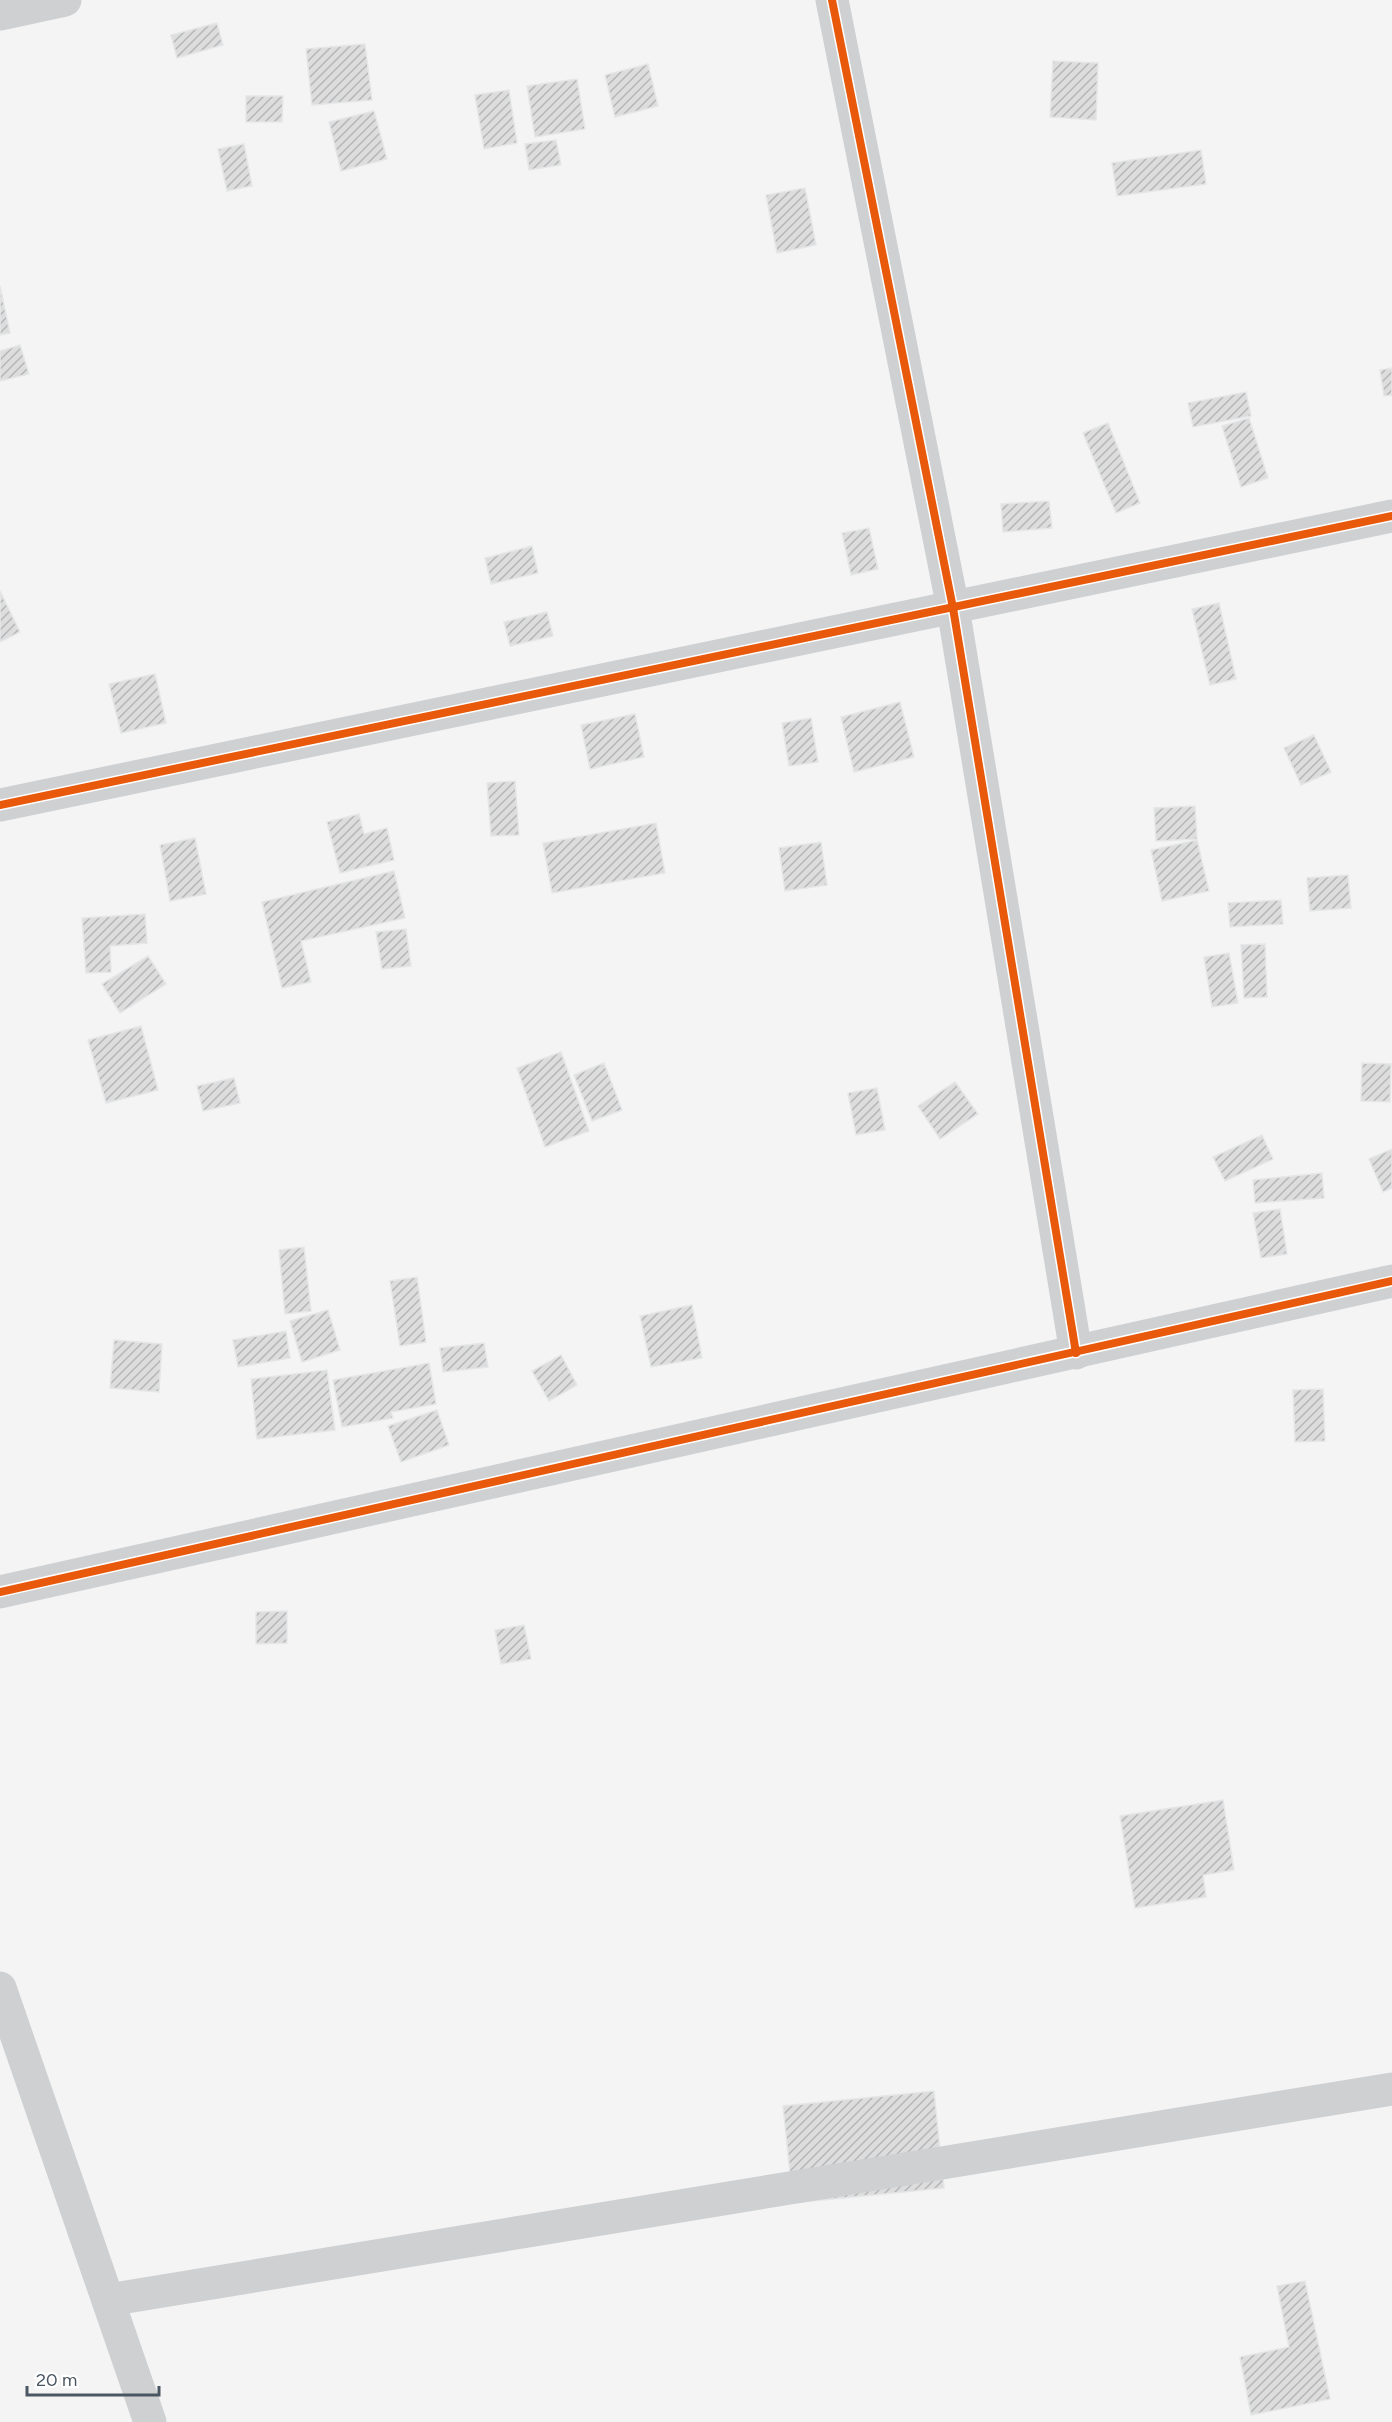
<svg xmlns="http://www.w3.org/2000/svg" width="1392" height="2422" font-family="Figtree,sans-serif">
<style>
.building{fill:url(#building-hatch);stroke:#e5e6e7;stroke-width:1.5}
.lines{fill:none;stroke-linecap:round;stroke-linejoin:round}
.minor{stroke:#ced0d2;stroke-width:33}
.cycleway-casing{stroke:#fff;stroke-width:11}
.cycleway{stroke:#e8590c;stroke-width:8}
</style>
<defs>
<pattern id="building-hatch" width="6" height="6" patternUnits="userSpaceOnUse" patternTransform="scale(1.5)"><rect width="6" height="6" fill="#ddddde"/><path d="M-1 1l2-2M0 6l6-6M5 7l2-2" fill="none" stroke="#b5b6b7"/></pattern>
</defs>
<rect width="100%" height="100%" fill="#f4f4f4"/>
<g class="building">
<polygon points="217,23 223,45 177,58 171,35"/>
<polygon points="365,44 372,100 312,105 306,49"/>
<polygon points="1053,61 1098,63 1096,120 1050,117"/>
<polygon points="648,64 658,106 615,117 605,75"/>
<polygon points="577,79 585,129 535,137 527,86"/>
<polygon points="509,90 517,143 484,149 475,95"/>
<polygon points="246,96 283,96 282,122 246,122"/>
<polygon points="374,111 387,159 341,171 329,122"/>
<polygon points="556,140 561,165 529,170 525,144"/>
<polygon points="244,144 252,186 227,191 218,149"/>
<polygon points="1201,150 1206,184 1117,196 1112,163"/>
<polygon points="805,188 816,245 777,253 766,195"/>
<polygon points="0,286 10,333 0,335"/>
<polygon points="20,345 29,374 0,381 0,351"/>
<polygon points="1392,368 1392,395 1384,396 1380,370"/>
<polygon points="1246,392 1251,416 1193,427 1188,403"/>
<polygon points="1249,418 1268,478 1241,487 1222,426"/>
<polygon points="1108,423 1140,503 1116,513 1083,433"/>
<polygon points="1049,501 1052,528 1003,532 1001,504"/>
<polygon points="869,528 878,569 851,575 842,533"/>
<polygon points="532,546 538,573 491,584 485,558"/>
<polygon points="0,591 20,632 0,642"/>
<polygon points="1219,603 1236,679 1210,685 1192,609"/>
<polygon points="547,612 553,636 510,646 504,622"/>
<polygon points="155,674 166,723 121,733 109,684"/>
<polygon points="900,702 914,757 854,772 841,717"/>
<polygon points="635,714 644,757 590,769 581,725"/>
<polygon points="811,718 818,762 789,766 782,723"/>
<polygon points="1314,735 1331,772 1301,785 1284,748"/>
<polygon points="515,781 519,835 491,836 487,783"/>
<polygon points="1195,806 1197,839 1156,841 1154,808"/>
<polygon points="359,814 364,834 387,828 394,860 340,873 327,822"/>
<polygon points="656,823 665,873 552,893 543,843"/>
<polygon points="195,838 206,894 170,901 160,845"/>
<polygon points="1197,840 1209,891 1162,901 1151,850"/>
<polygon points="821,842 827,885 785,891 779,848"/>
<polygon points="394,871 405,918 301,941 311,982 282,988 262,902"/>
<polygon points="1348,875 1351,908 1310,911 1307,878"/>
<polygon points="1281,900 1283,924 1230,927 1228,903"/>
<polygon points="145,914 147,943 110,946 111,972 86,973 82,918"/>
<polygon points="406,929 411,966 382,969 376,932"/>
<polygon points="1265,944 1267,997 1244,998 1241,945"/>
<polygon points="1229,953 1238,1003 1212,1007 1204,957"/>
<polygon points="148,956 166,984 120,1013 102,984"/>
<polygon points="141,1026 158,1090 106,1103 88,1040"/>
<polygon points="561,1052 589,1131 545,1147 517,1068"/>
<polygon points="604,1063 622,1110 592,1121 574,1075"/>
<polygon points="1362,1063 1391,1064 1390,1102 1361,1101"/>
<polygon points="234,1078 240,1103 203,1111 197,1086"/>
<polygon points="955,1082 978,1114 940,1139 918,1106"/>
<polygon points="877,1088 885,1130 856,1135 848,1093"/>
<polygon points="1262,1135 1273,1159 1225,1181 1213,1157"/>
<polygon points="1392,1149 1392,1188 1383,1192 1369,1159"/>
<polygon points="1322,1173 1324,1198 1255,1203 1253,1180"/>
<polygon points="1280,1209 1287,1254 1261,1258 1253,1213"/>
<polygon points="304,1247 311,1311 285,1314 279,1250"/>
<polygon points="417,1277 426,1342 400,1346 390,1281"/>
<polygon points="692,1305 702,1358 651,1367 640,1316"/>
<polygon points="328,1310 340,1350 302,1362 290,1321"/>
<polygon points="286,1331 290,1358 238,1367 233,1340"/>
<polygon points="114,1340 162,1344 159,1392 110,1388"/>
<polygon points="484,1343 488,1367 443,1372 440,1348"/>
<polygon points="561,1355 577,1385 549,1401 532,1371"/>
<polygon points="429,1363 436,1404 391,1412 393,1418 342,1427 333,1380"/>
<polygon points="327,1370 335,1430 257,1439 251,1379"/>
<polygon points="1323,1389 1325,1441 1295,1442 1293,1390"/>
<polygon points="437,1410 449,1445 401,1462 388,1426"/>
<polygon points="287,1611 287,1643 256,1644 256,1612"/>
<polygon points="524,1625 531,1659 501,1664 495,1630"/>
<polygon points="1223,1800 1234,1870 1203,1875 1206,1897 1135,1908 1120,1816"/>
<polygon points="934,2091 944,2188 793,2203 783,2106"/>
<polygon points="1305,2281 1330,2399 1251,2415 1240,2357 1289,2347 1277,2286"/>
</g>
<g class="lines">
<g class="minor">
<polyline points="832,0 953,608 1076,1353"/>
<polyline points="0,14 65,0"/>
<polyline points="0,805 1392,516"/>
<polyline points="0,1592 1392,1281"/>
<polyline points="0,1988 150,2422"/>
<polyline points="108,2300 1392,2089"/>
</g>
<defs>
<g id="cycleway">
<polyline points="832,0 953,608 1076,1353"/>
<polyline points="0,805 1392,516"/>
<polyline points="0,1592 1392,1281"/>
</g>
</defs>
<use href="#cycleway" class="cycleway-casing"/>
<use href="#cycleway" class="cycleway"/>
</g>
<path d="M27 2386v9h132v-9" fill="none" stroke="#4a5661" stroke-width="3"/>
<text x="36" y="2386" font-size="18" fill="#4a5661" stroke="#ffffff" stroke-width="4.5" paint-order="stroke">20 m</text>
</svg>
